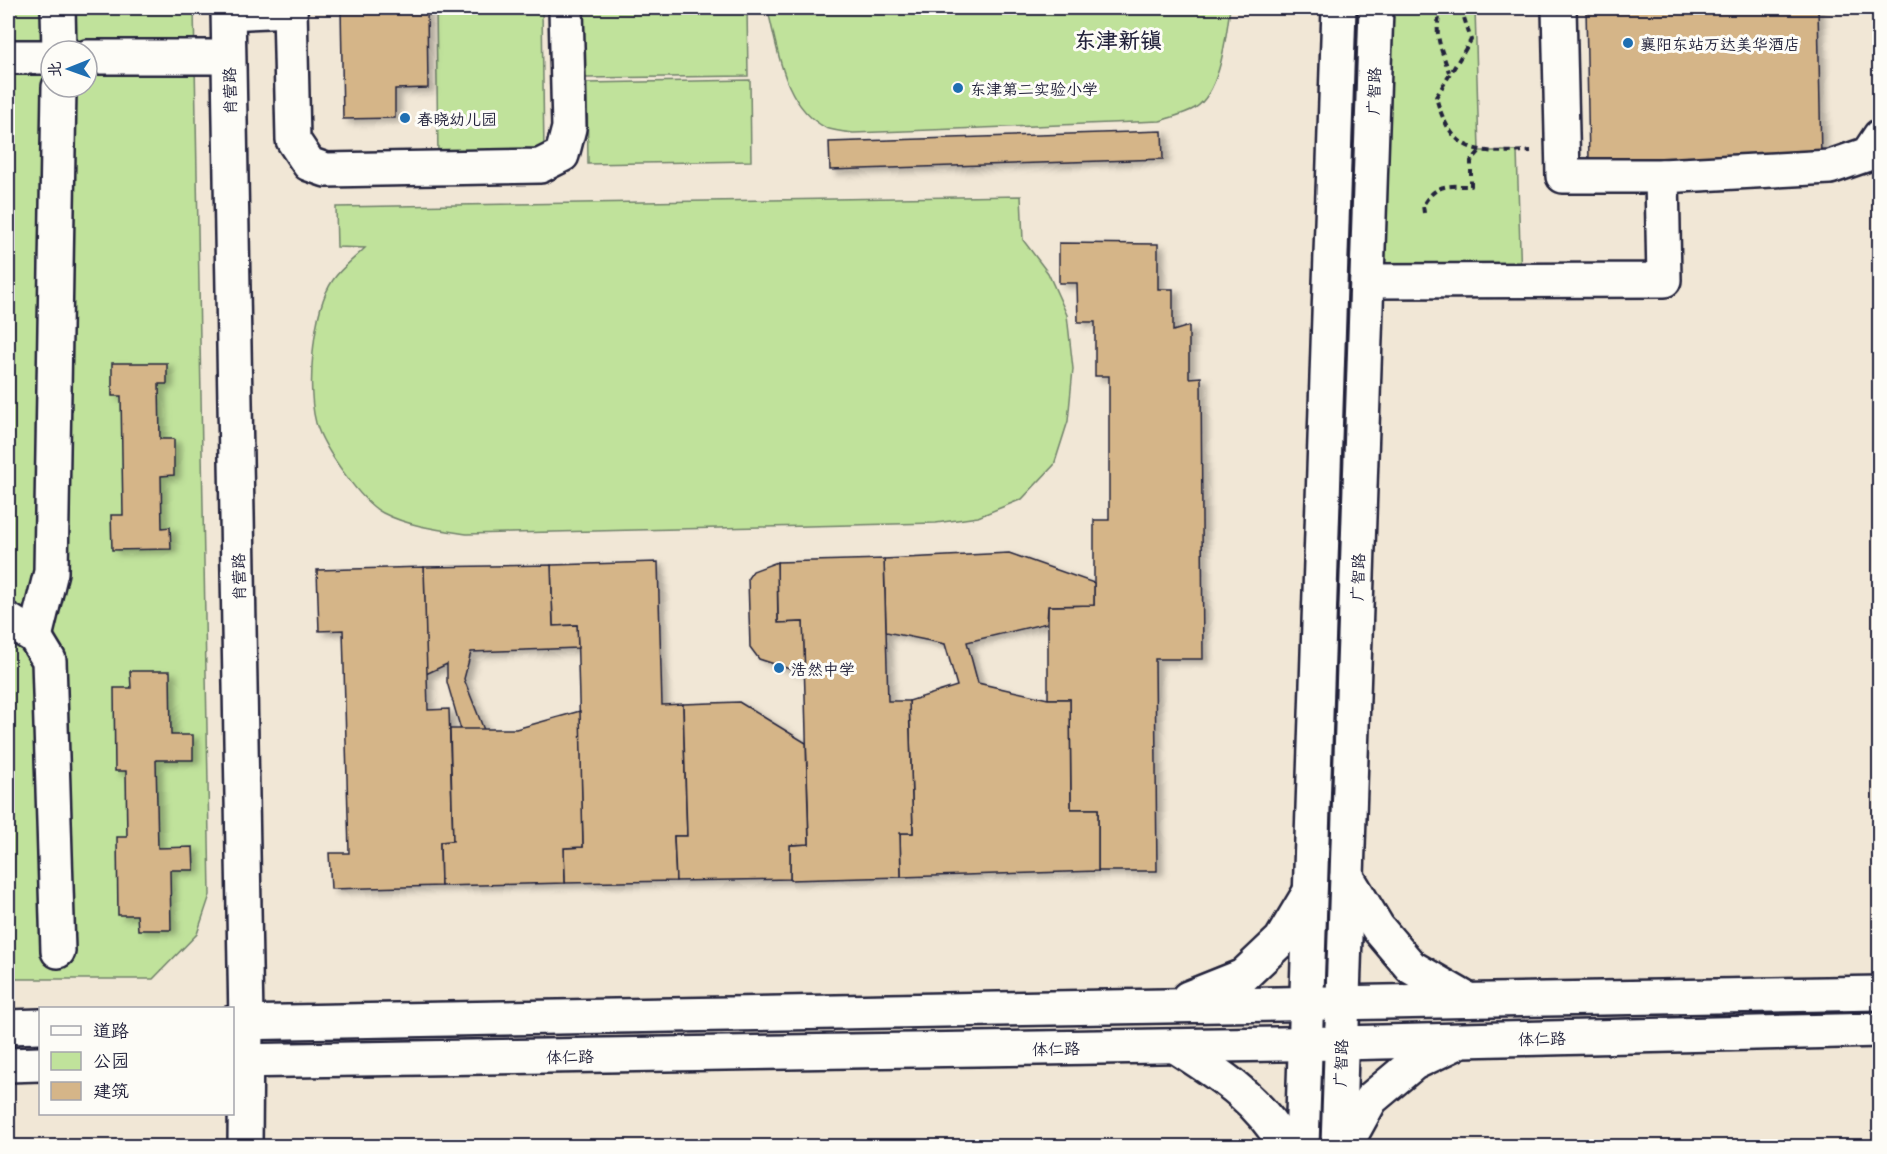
<svg xmlns="http://www.w3.org/2000/svg" width="1887" height="1154" font-family="Mali,'LXGW WenKai TC',sans-serif">
<style>
.green{fill:#c0e29b;stroke:#71826b;stroke-width:1.5;fill-rule:evenodd}
.building{fill:#d5b588;stroke:#22223b;stroke-width:1.5;filter:url(#shadow)}
.lines{fill:none;stroke-linecap:round;stroke-linejoin:round}
.minor-casing{stroke:#22223b;stroke-width:38}
.path{stroke:#22223b;stroke-width:4;stroke-dasharray:6 4.5;stroke-linecap:butt}
.minor{stroke:#fdfcf7;stroke-width:33}
.poi-dot{fill:#1f6fb2;stroke:#fdfcf7;stroke-width:2}
.labels{text-anchor:middle;dominant-baseline:central;stroke-width:6;stroke-linejoin:round;paint-order:stroke}
.poi-label{font-size:16px;fill:#22223b;stroke:#fdfcf7;text-anchor:start}
.street-label{font-size:16px;fill:#22223b;stroke:#fdfcf7}
.district-label{font-size:22px;font-weight:bold;fill:#22223b;stroke:#fdfcf7}
</style>
<defs>
<filter id="shadow"><feDropShadow dx="6" dy="4" stdDeviation="3" flood-color="#0004"/></filter>
</defs>
<rect width="100%" height="100%" fill="#f1e7d6"/>
<filter id="ink" filterUnits="userSpaceOnUse"><feTurbulence type="fractalNoise" baseFrequency=".0167" numOctaves="2"/><feDisplacementMap in="SourceGraphic" scale="12" xChannelSelector="R" yChannelSelector="G"/><feConvolveMatrix kernelMatrix="1 2 1 2 8 2 1 2 1" color-interpolation-filters="sRGB"/></filter>
<g filter="url(#ink)">
<g class="green">
<path d="M8,8H194L210,895L197,934L153,979H8ZM51,51H87V87H51Z"/>
<polygon points="436,8 542,8 544,155 438,157"/>
<polygon points="584,8 747,8 748,76 585,78"/>
<path d="M770,8H1230C1226,35 1221,92 1195,108C1185,114 1171,117 1160,121L854,133C845,132 834,131 826,128C785,106 779,56 769,15Z"/>
<polygon points="1376,8 1475,8 1479,151 1517,151 1521,281 1367,281"/>
<polygon points="750,80 751,161 588,164 587,83"/>
<path d="M1021,196L1023,240L1048,273L1067,315L1073,369L1068,421L1054,465L1022,499L978,517L936,523L467,534C440,530 408,526 383,513C361,502 323,447 316,423C307,388 312,310 333,280C341,268 355,258 365,248L337,247L336,207Z"/>
</g>
<g class="building">
<polygon points="341,8 427,8 428,88 395,89 395,118 343,119"/>
<polygon points="1586,8 1818,8 1821,157 1589,161"/>
<polygon points="1162,131 1163,159 830,170 829,142"/>
<polygon points="1059,243 1158,244 1158,289 1173,289 1173,331 1189,326 1189,378 1201,377 1203,659 1155,659 1157,871 1098,871 1098,809 1071,809 1070,699 1048,699 1048,606 1094,605 1094,520 1109,520 1109,376 1095,376 1095,322 1078,322 1077,283 1059,283"/>
<polygon points="112,363 167,363 167,384 159,384 160,439 174,439 174,475 161,476 162,528 170,527 171,549 112,550 111,515 123,515 121,396 112,396"/>
<polygon points="1009,553 1094,583 1094,605 1048,606 1047,623 967,642 978,683 1048,699 1070,699 1071,809 1098,809 1098,871 901,877 900,833 913,833 909,701 957,686 945,644 886,632 884,559"/>
<polygon points="884,559 888,701 909,701 913,833 900,833 901,877 790,880 790,845 809,844 803,622 778,623 777,562"/>
<polygon points="658,562 662,705 683,704 687,836 674,836 676,881 565,883 564,848 583,847 577,625 553,626 551,565"/>
<polygon points="777,562 778,623 803,622 805,674 759,659 750,647 748,578 753,571"/>
<polygon points="551,565 553,626 577,625 578,648 471,652 464,679 484,730 461,730 447,682 447,664 426,674 424,567"/>
<polygon points="424,567 428,710 449,709 453,841 440,842 441,886 331,889 329,853 349,853 343,630 319,631 317,570"/>
<polygon points="130,671 170,671 171,735 193,735 193,760 156,760 158,848 193,847 194,870 170,870 171,930 138,930 137,915 118,915 117,837 127,837 126,771 115,771 114,688 131,688"/>
<polygon points="739,702 806,743 809,844 790,845 790,879 676,881 674,836 687,836 683,704"/>
<polygon points="580,711 583,847 564,848 565,883 441,886 440,842 453,841 450,729 516,729"/>
</g>
<g class="lines">
<defs>
<g id="minor">
<polyline points="58,8 59,51"/>
<polyline points="228,8 246,1022 245,1146"/>
<polyline points="290,8 293,140 309,164 326,170 540,166 562,155 569,128 566,8"/>
<polyline points="228,13 290,10"/>
<polyline points="8,57 51,57"/>
<polyline points="87,57 228,57"/>
<polyline points="1662,176 1830,167 1868,154 1880,136"/>
<polyline points="1367,281 1664,280 1662,176 1563,176 1559,8"/>
<polyline points="8,620 35,637 49,660 58,951"/>
<polyline points="35,637 51,572 59,87"/>
<polyline points="1347,877 1378,928 1411,967 1468,1000"/>
<polyline points="1188,998 1243,976 1281,940 1308,895"/>
<polyline points="232,1023 1880,993"/>
<polyline points="8,1027 40,1026"/>
<path d="M1175,1046C1223,1077 1255,1096 1286,1146"/>
<polyline points="232,1061 1341,1043 1880,1030"/>
<polyline points="8,1065 40,1064"/>
<polyline points="1302,1146 1339,8"/>
<polyline points="1338,1146 1376,8"/>
<polyline points="1345,1146 1371,1099 1414,1063 1454,1044"/>
</g>
</defs>
<use href="#minor" class="minor-casing"/>
<g class="path">
<path d="M1443,8C1431,29 1442,51 1449,72"/>
<path d="M1461,8L1471,40L1436,97C1452,156 1478,153 1531,151"/>
<path d="M1424,213L1423,205C1437,183 1447,186 1471,186V161L1479,152"/>
</g>
<use href="#minor" class="minor"/>
</g>
</g>
<g class="poi-dot">
<circle cx="1628" cy="43" r="6"/>
<circle cx="958" cy="88" r="6"/>
<circle cx="405" cy="118" r="6"/>
<circle cx="779" cy="668" r="6"/>
</g>
<g class="labels">
<g class="poi-label">
<text x="1640" y="43">襄阳东站万达美华酒店</text>
<text x="970" y="88">东津第二实验小学</text>
<text x="417" y="118">春晓幼儿园</text>
<text x="791" y="668">浩然中学</text>
</g>
<g class="street-label">
<text transform="translate(229 91) rotate(-91)">肖营路</text>
<text transform="translate(1373 91) rotate(-88)">广智路</text>
<text transform="translate(238 577) rotate(-91)">肖营路</text>
<text transform="translate(1357 577) rotate(-88)">广智路</text>
<text transform="translate(1542 1038) rotate(-1)">体仁路</text>
<text transform="translate(1056 1048) rotate(-1)">体仁路</text>
<text transform="translate(570 1056) rotate(-1)">体仁路</text>
<text transform="translate(1340 1063) rotate(-88)">广智路</text>
</g>
<g class="district-label">
<text x="1118" y="39">东津新镇</text>
</g>
</g>
<rect width="1887" height="1154" fill="none" stroke="#fdfcf7" stroke-width="30"/>
<rect x="15" y="15" width="1857" height="1124" fill="none" stroke="#22223b" stroke-width="2" filter="url(#ink)"/>
<rect x="39" y="1007" width="195" height="108" fill="#fdfcf7" stroke="#a5a5ac" stroke-width="1.5"/>
<rect x="51" y="1026" width="30" height="9" fill="#fdfcf7" stroke="#a5a5ac" stroke-width="1.5"/>
<text x="93" y="1037" font-size="18" fill="#22223b">道路</text>
<rect x="51" y="1052" width="30" height="18" fill="#c0e29b" stroke="#a5a5ac" stroke-width="1.5"/>
<text x="93" y="1067" font-size="18" fill="#22223b">公园</text>
<rect x="51" y="1082" width="30" height="18" fill="#d5b588" stroke="#a5a5ac" stroke-width="1.5"/>
<text x="93" y="1097" font-size="18" fill="#22223b">建筑</text>
<g transform="translate(69 69) rotate(269)"><circle r="28" fill="#fdfcf7" stroke="#a5a5ac" stroke-width="1.5"/>
<path d="M0-4.5L10 22L0 15L-10 22Z" fill="#1f6fb2"/>
<text y="-9" font-size="16" font-weight="bold" text-anchor="middle" fill="#22223b">北</text>
</g>
</svg>
